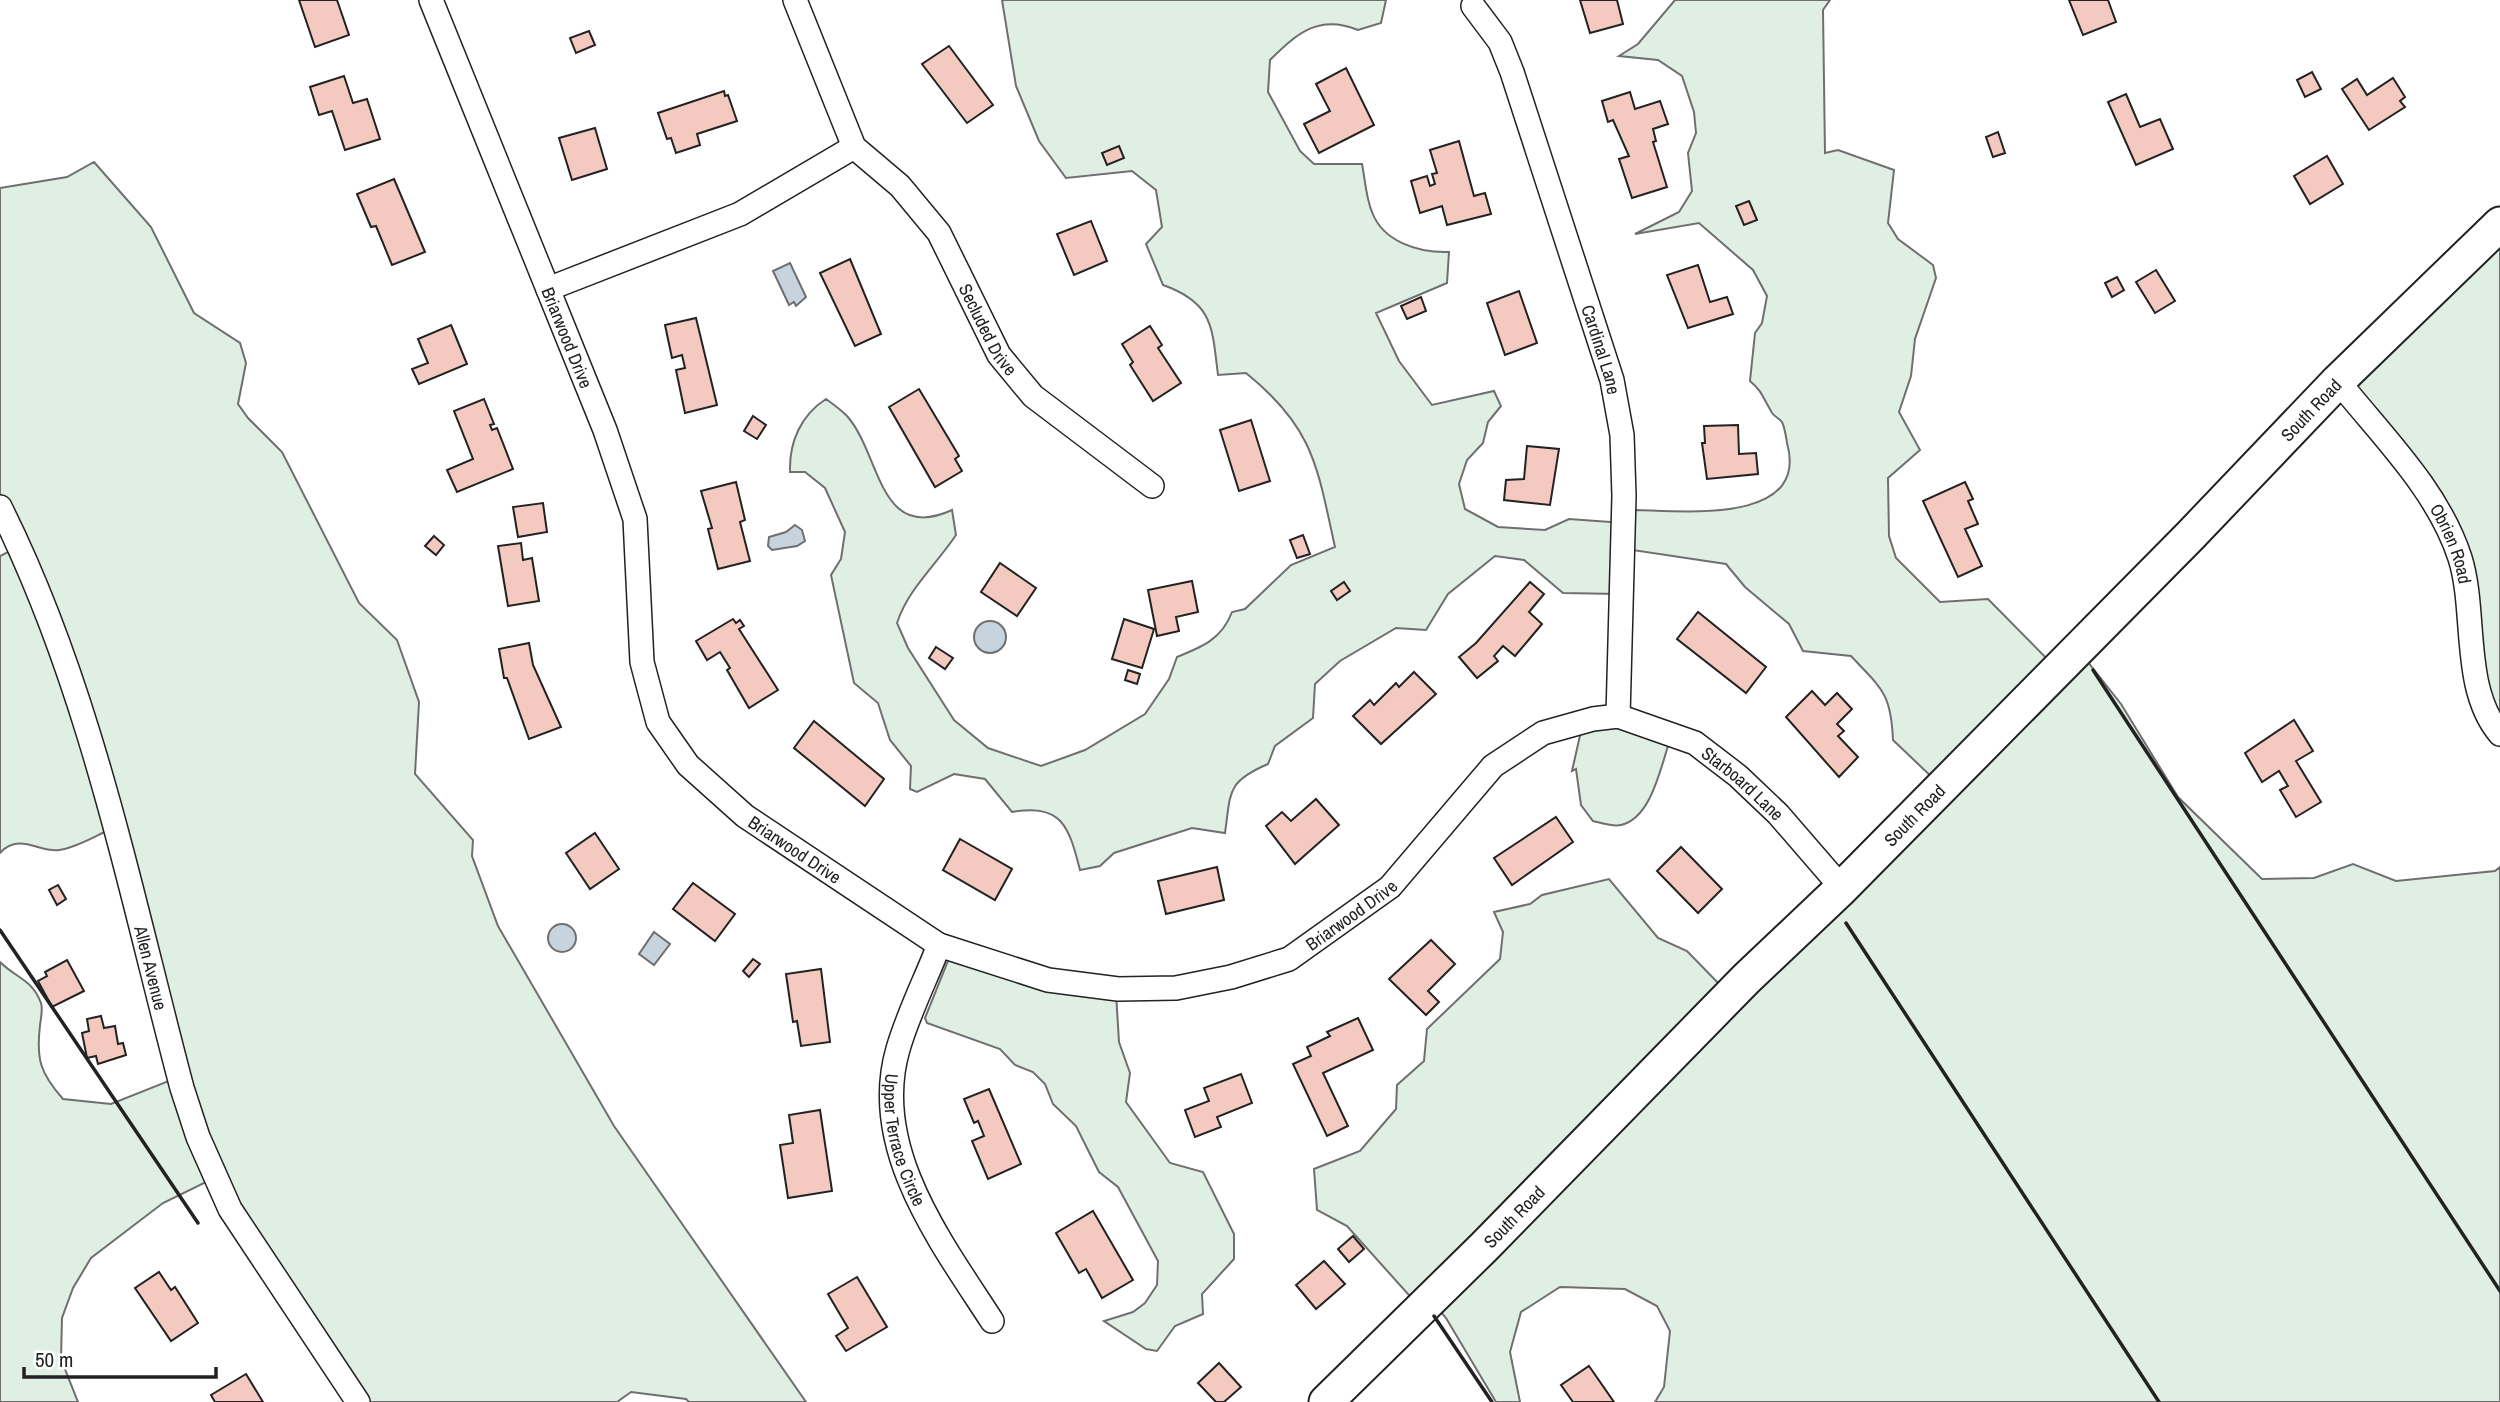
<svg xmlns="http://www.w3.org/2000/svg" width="2500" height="1402" font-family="'Archivo Narrow',sans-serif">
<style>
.green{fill:#e0efe3;stroke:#6f6f6f;stroke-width:2}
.water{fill:#c7d3dd;stroke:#6f6f6f;stroke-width:2}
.building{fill:#f3c9c0;stroke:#222;stroke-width:2}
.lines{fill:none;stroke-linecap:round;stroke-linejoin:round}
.street-casing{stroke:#222;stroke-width:26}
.secondary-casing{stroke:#222;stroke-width:37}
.street{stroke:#fff;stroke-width:23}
.secondary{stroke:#fff;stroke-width:33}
.wall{stroke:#222;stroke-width:3.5}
.labels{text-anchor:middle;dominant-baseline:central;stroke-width:5;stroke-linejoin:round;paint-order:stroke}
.street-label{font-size:18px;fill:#222;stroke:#fff}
</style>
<rect width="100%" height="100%" fill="#fff"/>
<g class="green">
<path d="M1002,0H1386L1381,23L1358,30C1319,14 1297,33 1270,60L1268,92L1300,151L1314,164H1362C1365,179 1366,198 1372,212C1383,242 1419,253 1449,252L1447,283L1376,313L1399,361L1432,405L1494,391L1501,406L1488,422L1483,443L1467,460L1459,484L1465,509L1498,527L1545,530L1569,519L1624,523L1635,510C1683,511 1810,525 1787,443C1786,437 1785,428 1782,422C1779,418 1773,416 1771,411C1763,398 1762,391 1750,381L1755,333L1762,323L1767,296L1753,270L1699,223L1635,234L1679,212L1692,191L1688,153L1696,133L1694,112L1682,76L1658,60L1619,56L1638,44L1675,0H1830L1823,10L1825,153L1838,150L1894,170L1888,223L1898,239L1933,265L1936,278L1915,339L1911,376L1899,412L1920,450L1888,478L1889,536L1896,558L1940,602L1988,599L2054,666L2076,647L2121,704L2178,797L2262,879L2314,878L2353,864L2396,881L2495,871L2500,867V1402H1655L1664,1387L1670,1331L1657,1306L1625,1289L1560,1287L1521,1312L1510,1352L1520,1402H1496L1446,1318L1432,1301L1416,1303L1347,1226L1317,1210L1314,1169L1360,1151L1396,1109L1397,1085L1424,1061L1427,1029L1500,959L1503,932L1494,912L1530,904L1542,895L1609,879L1658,938L1687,951L1724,989L1937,782L1893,740C1891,693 1882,689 1851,656L1803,651L1789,624L1745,587L1726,564L1633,550L1619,594L1563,593L1524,560L1495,556L1448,594L1426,630L1396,628L1340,661L1315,684L1313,718L1275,746L1268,764C1226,782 1231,792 1225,833L1192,828L1114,853L1100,866L1080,870C1069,827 1062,803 1012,812L985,779L954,774L917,792L910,789L911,766L890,740L878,703L854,683L831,575L841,559L845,532L825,488L805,472H790C789,442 801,415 826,399C833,404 841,410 847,416C881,454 878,544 952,510L956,535C936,565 908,589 897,623L908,648L954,720L988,748L1041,766L1085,750L1145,714L1169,679L1177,657C1202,647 1222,639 1232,612L1245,609L1291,565L1335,547C1317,466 1314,428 1246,373L1218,375C1212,328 1214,303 1163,285L1146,244L1162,227L1156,190L1132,171L1066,178L1039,141L1016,86Z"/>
<path d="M94,162L151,227L194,313L240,343L246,363L238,404L248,418L282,452L359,603L397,640L419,702L415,774L473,840L472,856L498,926L614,1126L806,1402H689L686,1399L631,1392L617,1402H353L210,1180L163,1203L91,1258L73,1288L62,1318L61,1359L78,1402H0V962C16,978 32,979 41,1003C43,1009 41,1018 40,1025C36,1059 40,1073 63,1099L111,1104L169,1081L107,831C93,837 75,848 59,850C40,853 19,832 0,853V556L14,549L0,516V188L67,177Z"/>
<polygon points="2500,220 2500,715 2488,691 2470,557 2337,381"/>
<path d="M1615,723L1670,740C1661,765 1652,818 1621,825C1613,827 1601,823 1593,821L1581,805L1576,769L1572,771L1581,731Z"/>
<polygon points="952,951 1116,993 1119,1042 1130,1073 1126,1102 1170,1163 1203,1172 1234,1234 1234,1259 1202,1294 1203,1314 1175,1326 1157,1351 1146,1349 1104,1321 1133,1312 1145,1303 1157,1285 1158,1261 1118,1187 1099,1172 1076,1126 1053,1104 1045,1084 1033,1072 1015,1065 1000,1049 927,1023 925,1018"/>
</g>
<g class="water">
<polygon points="790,263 806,297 796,306 794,302 789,305 773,271"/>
<polygon points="795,525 802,530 805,541 797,546 772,550 768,546 769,537 786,532"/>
<circle cx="990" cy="637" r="16"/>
<circle cx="562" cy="938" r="14"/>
<polygon points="654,932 670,944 654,965 639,954"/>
</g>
<g class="building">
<polygon points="299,0 337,0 349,35 315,47"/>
<polygon points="1580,0 1617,0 1623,24 1590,33"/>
<polygon points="2069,0 2108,0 2116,22 2083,35"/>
<polygon points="589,31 595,45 576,53 570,38"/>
<polygon points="949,46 993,105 967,123 922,64"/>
<polygon points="1346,68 1374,125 1319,153 1304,124 1330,111 1316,84"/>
<polygon points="2312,72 2321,89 2305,97 2297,80"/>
<polygon points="344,76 353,103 367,99 380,139 345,150 332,111 319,115 310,87"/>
<polygon points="2393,78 2405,97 2400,101 2405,107 2369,130 2342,89 2357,79 2367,95"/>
<polygon points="724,91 725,96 728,95 737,121 697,134 700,145 676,153 671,138 667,139 658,113"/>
<polygon points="1630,92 1635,109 1660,101 1668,124 1653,129 1656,141 1653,142 1667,187 1632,198 1619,159 1629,156 1613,120 1608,122 1602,101"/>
<polygon points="2126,94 2140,127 2160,119 2173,149 2136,165 2108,102"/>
<polygon points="595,128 607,169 572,180 559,138"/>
<polygon points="1998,132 2005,153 1993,157 1986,137"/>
<polygon points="1459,141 1474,196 1485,193 1491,214 1447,225 1442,206 1420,213 1411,181 1427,176 1430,186 1435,184 1432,174 1437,173 1430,150"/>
<polygon points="1119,146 1124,158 1107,165 1102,153"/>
<polygon points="2327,156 2343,184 2310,204 2294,176"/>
<polygon points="394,179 425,252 392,265 376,226 371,227 357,194"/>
<polygon points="1749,201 1757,220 1744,225 1736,206"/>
<polygon points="1091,221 1107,261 1074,275 1057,234"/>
<polygon points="850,259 881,334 855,346 820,273"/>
<polygon points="1698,265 1710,302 1727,297 1733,314 1688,328 1667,275"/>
<polygon points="2156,270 2175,301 2155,313 2136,282"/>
<polygon points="2117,277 2124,290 2112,297 2105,283"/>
<polygon points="1519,291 1537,343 1505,355 1487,303"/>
<polygon points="1421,297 1426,311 1407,319 1401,306"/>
<polygon points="696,318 717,405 685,413 676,370 685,368 682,355 672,358 665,325"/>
<polygon points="451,325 467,364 419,384 412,369 428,363 418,339"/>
<polygon points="1150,326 1162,345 1158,348 1181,383 1153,401 1130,365 1133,362 1122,344"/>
<polygon points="919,389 959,456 955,459 962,471 935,487 889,407"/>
<polygon points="484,399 494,424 490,425 492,430 497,428 513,469 457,492 447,470 473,459 454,411"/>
<polygon points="753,416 766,425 757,439 744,431"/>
<polygon points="1251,420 1270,481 1239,491 1220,430"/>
<polygon points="1738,425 1739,454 1756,453 1758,474 1707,479 1702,443 1705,443 1704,426"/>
<polygon points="1527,446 1559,449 1550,505 1504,500 1506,480 1524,479"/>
<polygon points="736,482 745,520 740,522 750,561 718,569 708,529 712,528 701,491"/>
<polygon points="1965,482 1973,499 1968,501 1978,524 1965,529 1982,566 1958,577 1923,501"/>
<polygon points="543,503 547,532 518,537 513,507"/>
<polygon points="1303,535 1310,554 1297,558 1290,540"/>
<polygon points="434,536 444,545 436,555 425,546"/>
<polygon points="521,543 523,560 532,558 539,601 508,606 498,546"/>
<polygon points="1000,563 1036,588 1017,616 981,592"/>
<polygon points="1192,581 1198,612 1176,617 1179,631 1157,636 1148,590"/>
<polygon points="1344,582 1350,591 1337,600 1331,591"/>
<polygon points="1530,582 1544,594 1529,612 1542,624 1515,656 1503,646 1494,656 1498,661 1477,678 1459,657 1476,643"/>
<polygon points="1698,612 1766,667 1746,693 1677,639"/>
<polygon points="733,619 736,623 740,620 744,626 739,629 778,690 749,708 727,670 730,668 720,652 707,660 696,641"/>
<polygon points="1124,619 1154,629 1142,668 1112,659"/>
<polygon points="529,643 533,665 561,727 529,739 507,678 504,678 499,649"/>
<polygon points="936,647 953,658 945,669 929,658"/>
<polygon points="1128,670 1140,674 1137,684 1125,680"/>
<polygon points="1414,672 1436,694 1381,744 1353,716 1370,700 1374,705 1396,683 1399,687"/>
<polygon points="1812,691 1825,705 1837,693 1852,709 1837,724 1844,731 1838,736 1858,757 1839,777 1786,717"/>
<polygon points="2294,720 2313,751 2296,761 2321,802 2296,817 2280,790 2288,786 2279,771 2262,782 2245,753"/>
<polygon points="814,721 884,779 865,806 794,748"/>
<polygon points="1316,799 1339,825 1295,864 1266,826 1282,812 1291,821"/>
<polygon points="1556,817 1573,842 1512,885 1494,858"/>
<polygon points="595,833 619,869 590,889 566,853"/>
<polygon points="960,839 1012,869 995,900 943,870"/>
<polygon points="1681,847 1722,889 1698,913 1657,871"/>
<polygon points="1217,867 1224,900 1166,914 1158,881"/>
<polygon points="693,883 735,914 715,941 673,909"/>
<polygon points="58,885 66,899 57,905 49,890"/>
<polygon points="1431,940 1455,964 1428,991 1439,1002 1426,1015 1389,979"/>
<polygon points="753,959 760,964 749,977 743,971"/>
<polygon points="67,960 84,991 52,1007 38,981 47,976 45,972"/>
<polygon points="821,969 830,1042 801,1046 797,1021 793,1022 786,974"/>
<polygon points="101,1016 104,1028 115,1026 118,1044 123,1043 126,1055 98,1064 96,1056 87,1058 82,1033 89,1031 87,1019"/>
<polygon points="1358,1018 1373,1050 1323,1073 1348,1126 1327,1136 1293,1064 1311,1056 1307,1047 1330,1036 1327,1032"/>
<polygon points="1241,1074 1252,1103 1217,1117 1221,1127 1195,1137 1185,1110 1209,1101 1204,1088"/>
<polygon points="989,1089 1021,1164 988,1179 972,1141 984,1136 978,1121 974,1123 964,1099"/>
<polygon points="820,1110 832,1191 788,1198 780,1145 793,1143 789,1115"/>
<polygon points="1093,1211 1133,1280 1102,1298 1086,1269 1079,1273 1056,1233"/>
<polygon points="1353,1236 1364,1249 1349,1262 1338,1249"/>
<polygon points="1324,1261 1345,1284 1316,1309 1296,1285"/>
<polygon points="159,1272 171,1290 175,1287 198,1323 171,1341 135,1288"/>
<polygon points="857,1277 887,1327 846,1351 836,1336 848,1328 828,1294"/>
<polygon points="1219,1363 1241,1387 1224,1402 1216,1402 1198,1383"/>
<polygon points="1589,1366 1614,1402 1573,1402 1561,1385"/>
<polygon points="246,1374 263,1402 215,1402 211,1395"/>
</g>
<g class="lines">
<defs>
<g id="street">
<path id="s1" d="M431,0L605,430L635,519L642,662L658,722L688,765L745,816L939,945L1048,980L1118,989L1176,988L1231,977L1289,959L1390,887L1493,766L1543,733L1593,719L1618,716L1695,743L1738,776L1778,814L1842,888"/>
<path id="s2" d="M795,0L854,147L900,186L939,233L999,355L1033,396L1152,486"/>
<path id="s3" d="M1473,6L1500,42L1512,72L1612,380L1622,435L1624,496L1618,716"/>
<polyline points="548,289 740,214 854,147"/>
<path id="s4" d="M2338,381C2382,436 2438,490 2460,558C2477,612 2461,688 2500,734"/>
<path id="s5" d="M0,507C91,689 130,892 182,1088L198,1137L230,1209L358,1402"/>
<path id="s6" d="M939,945C926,979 908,1014 898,1049C869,1148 941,1242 992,1321"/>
</g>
<g id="secondary">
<path id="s7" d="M1326,1402L1484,1247L1746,979L1842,888L2190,536L2338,381L2500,224"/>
</g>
</defs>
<use href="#street" class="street-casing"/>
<use href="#secondary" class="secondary-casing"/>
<use href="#street" class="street"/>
<use href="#secondary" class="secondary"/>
<g class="wall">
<polyline points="2093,670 2500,1291"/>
<polyline points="1846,923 2159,1402"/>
<polyline points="0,930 198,1223"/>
<polyline points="1434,1316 1492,1402"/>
</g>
</g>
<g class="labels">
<g class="street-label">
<text stroke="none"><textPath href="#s2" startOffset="388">Secluded Drive</textPath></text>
<text stroke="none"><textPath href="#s1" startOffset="364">Briarwood Drive</textPath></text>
<text stroke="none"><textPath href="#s3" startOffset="369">Cardinal Lane</textPath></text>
<text stroke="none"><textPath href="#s7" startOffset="1398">South Road</textPath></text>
<text stroke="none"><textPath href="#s4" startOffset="200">Obrien Road</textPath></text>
<text stroke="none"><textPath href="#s1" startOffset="2049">Starboard Lane</textPath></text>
<text stroke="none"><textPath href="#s7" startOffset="831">South Road</textPath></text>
<text stroke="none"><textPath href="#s1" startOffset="952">Briarwood Drive</textPath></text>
<text stroke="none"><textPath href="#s1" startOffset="1561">Briarwood Drive</textPath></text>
<text stroke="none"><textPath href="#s5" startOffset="486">Allen Avenue</textPath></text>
<text stroke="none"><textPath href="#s6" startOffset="205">Upper Terrace Circle</textPath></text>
<text stroke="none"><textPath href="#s7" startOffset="264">South Road</textPath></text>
</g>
</g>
<path d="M24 1367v10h192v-10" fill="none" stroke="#222222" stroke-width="3.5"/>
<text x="35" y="1367" font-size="21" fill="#222222" stroke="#ffffff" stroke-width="5" paint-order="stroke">50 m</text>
</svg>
